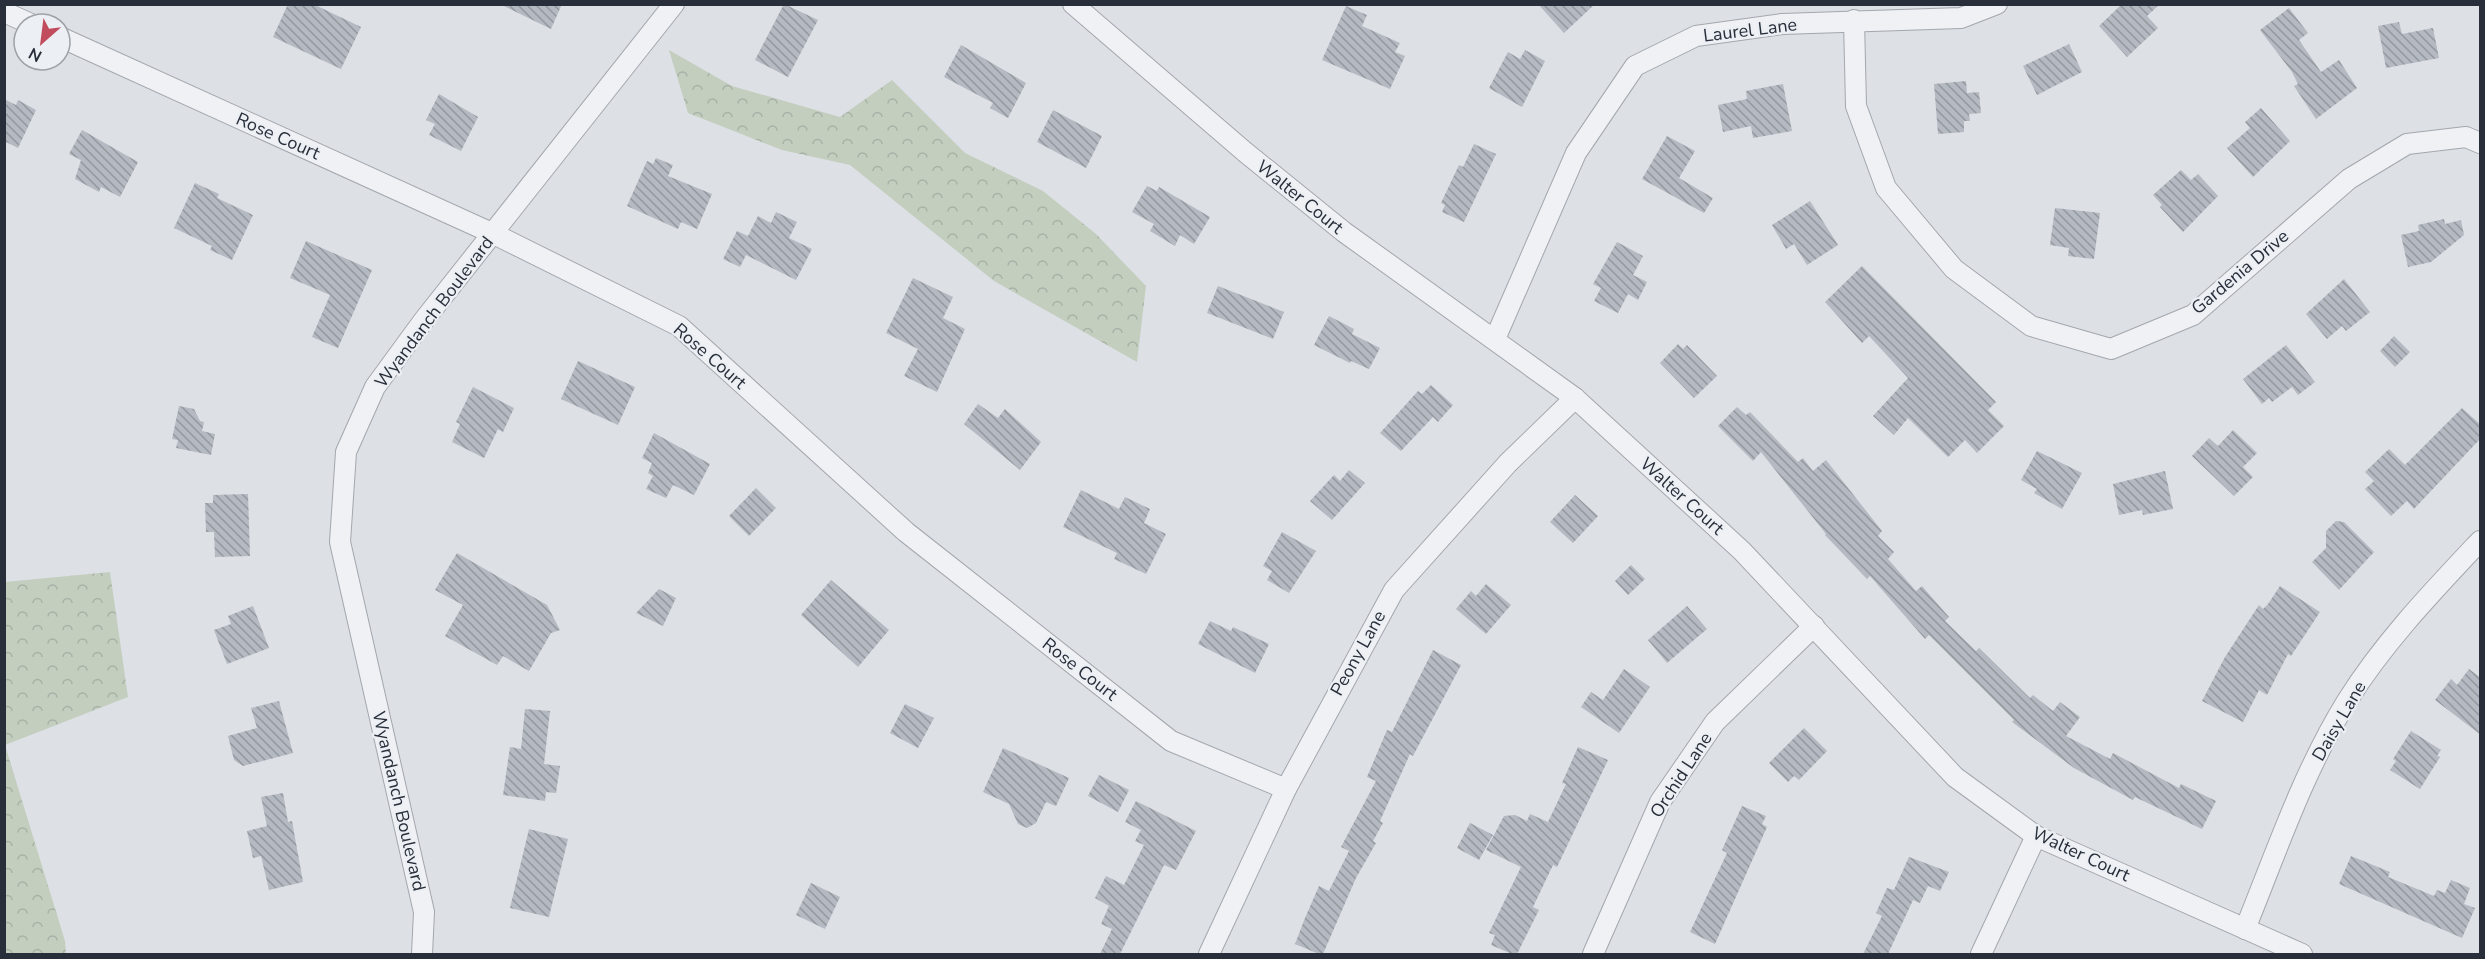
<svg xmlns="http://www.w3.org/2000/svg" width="2485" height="959" font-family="'Nunito Sans',sans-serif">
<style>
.forest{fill:url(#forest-crowns)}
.building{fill:url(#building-back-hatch)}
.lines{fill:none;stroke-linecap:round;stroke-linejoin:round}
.street-casing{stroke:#a3a7ae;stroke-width:22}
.street{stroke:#eff1f4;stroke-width:20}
.labels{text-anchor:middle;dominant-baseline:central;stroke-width:4.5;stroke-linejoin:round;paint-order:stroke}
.street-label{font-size:18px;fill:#282f3a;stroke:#eceff3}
</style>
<defs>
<pattern id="forest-crowns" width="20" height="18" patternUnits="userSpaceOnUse" patternTransform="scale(1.5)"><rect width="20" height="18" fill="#c3cebf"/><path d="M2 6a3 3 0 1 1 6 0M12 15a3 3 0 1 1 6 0" fill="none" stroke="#a8b1a5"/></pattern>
<pattern id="building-back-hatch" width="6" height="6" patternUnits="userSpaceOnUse" patternTransform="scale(1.5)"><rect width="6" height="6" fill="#b5b9c1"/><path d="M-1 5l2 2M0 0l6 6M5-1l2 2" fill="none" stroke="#93979e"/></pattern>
</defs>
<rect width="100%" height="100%" fill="#dde0e5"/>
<g class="forest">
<polygon points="669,50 732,86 840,117 892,80 965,153 1043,191 1096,234 1146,286 1137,362 994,281 850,165 782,150 688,113"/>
<polygon points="110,572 128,697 5,745 65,941 66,954 5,954 5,582"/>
</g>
<g class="building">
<polygon points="288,4 313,4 361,27 341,69 273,37"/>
<polygon points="500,4 562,4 551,29"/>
<polygon points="784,4 818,20 788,77 755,60"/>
<polygon points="1538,4 1595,4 1564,33"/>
<polygon points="2122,4 2160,4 2147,16 2158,28 2127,57 2099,26"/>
<polygon points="1346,6 1367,15 1362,26 1400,43 1395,52 1405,56 1390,89 1322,60"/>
<polygon points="2289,8 2308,33 2299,40 2321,72 2339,60 2357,88 2316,119 2294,86 2298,84 2292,72 2260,30"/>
<polygon points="2399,22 2402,34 2433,28 2439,58 2386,68 2378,26"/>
<polygon points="2069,44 2082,72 2037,95 2023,66"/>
<polygon points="961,45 1026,83 1008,118 990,108 993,103 944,77"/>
<polygon points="1525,50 1545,61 1522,107 1489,88 1508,52 1520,59"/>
<polygon points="1966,81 1967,93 1979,92 1981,113 1969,114 1970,121 1964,121 1964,132 1938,134 1934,84"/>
<polygon points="1783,84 1792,131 1753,138 1751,126 1723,132 1718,105 1747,99 1746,91"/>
<polygon points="439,94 478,117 461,151 429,135 435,124 426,120"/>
<polygon points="4,99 16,105 18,100 36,110 18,148 4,141"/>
<polygon points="2261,108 2290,141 2253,177 2227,148 2250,128 2245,122"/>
<polygon points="1053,110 1102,136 1086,168 1037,142"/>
<polygon points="82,130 138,162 120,197 101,187 99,192 75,179 81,160 69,154"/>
<polygon points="1667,136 1695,151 1679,178 1713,198 1704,213 1642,179"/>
<polygon points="1474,144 1496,154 1464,222 1442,212 1445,205 1441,203 1459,165 1463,167"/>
<polygon points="656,158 673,165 668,176 712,194 697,229 681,222 678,229 627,206 647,161 653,164"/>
<polygon points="2181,170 2191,180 2198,174 2218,196 2183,232 2160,207 2162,205 2153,195"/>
<polygon points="195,183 219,194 217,198 253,215 232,260 210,250 212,246 174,228"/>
<polygon points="1147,186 1157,191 1159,187 1210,217 1194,244 1180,235 1175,246 1150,231 1154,224 1132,212"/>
<polygon points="1810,201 1838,245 1807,265 1794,244 1786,249 1772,225"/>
<polygon points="2055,208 2100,213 2094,259 2068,256 2069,248 2050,245"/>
<polygon points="776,212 797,222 789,238 812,249 796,280 746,255 740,267 723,259 737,231 748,236 758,216 771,223"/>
<polygon points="2444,219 2445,224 2461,220 2464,235 2431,262 2408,267 2401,235 2419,231 2418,225"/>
<polygon points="306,241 372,270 338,348 312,337 330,295 290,278"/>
<polygon points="1617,242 1643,256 1633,275 1647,282 1638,300 1628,294 1618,313 1594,301 1601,288 1593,284"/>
<polygon points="1862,266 1996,402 1988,410 2004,426 1977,453 1965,440 1948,457 1908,418 1894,435 1873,416 1908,378 1869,336 1862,343 1825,302"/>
<polygon points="913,278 953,297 943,318 965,329 937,392 904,376 918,349 886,333"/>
<polygon points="2344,279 2370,312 2346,331 2342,326 2327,339 2306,314"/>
<polygon points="1218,286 1284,312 1273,339 1207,313"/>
<polygon points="1329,316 1354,329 1352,334 1380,348 1369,369 1351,361 1350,363 1314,345"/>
<polygon points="2394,336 2410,352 2395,367 2380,351"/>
<polygon points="1678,344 1683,349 1687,345 1717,376 1694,398 1660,363"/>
<polygon points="2286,345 2315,382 2298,395 2292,387 2272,402 2269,398 2262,404 2243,379"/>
<polygon points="578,361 635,387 618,425 561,399"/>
<polygon points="1431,385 1453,405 1438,422 1433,417 1401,451 1380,433 1418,391 1422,394"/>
<polygon points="473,387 514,408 503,432 498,429 484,458 452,442 460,424 456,422"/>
<polygon points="978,404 998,418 1005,409 1041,442 1020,470 964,424"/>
<polygon points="179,406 194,409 200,421 204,422 202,431 215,434 211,455 176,448 178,440 172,439"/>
<polygon points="1737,407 1746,415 1750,412 1798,462 1803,458 1813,471 1826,460 1882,531 1878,536 1894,552 1888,559 1916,591 1922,586 1949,617 1945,621 1976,651 1979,648 2030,698 2033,695 2053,711 2060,702 2080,717 2066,736 2110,759 2113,753 2179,788 2181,784 2216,801 2202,829 2135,797 2133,800 2074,768 2012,722 2014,720 1929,635 1925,639 1870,576 1867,579 1825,535 1826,534 1761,452 1753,461 1718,426"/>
<polygon points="2462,408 2481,425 2481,438 2414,509 2407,501 2391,516 2365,489 2374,481 2365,472 2389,449 2405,465"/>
<polygon points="2233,430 2257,453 2243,467 2253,477 2234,496 2192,456 2209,438 2218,446"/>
<polygon points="654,433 710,464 694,495 673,485 666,498 646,489 653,476 648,473 652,463 642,458"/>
<polygon points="2037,451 2082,473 2062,509 2034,493 2037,489 2021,480"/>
<polygon points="1349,470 1365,483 1332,520 1310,501 1334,475 1340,481"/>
<polygon points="2165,471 2173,509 2143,515 2142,510 2119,515 2113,484"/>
<polygon points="756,488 776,508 749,536 729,516"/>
<polygon points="1081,490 1119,509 1125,497 1150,509 1144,523 1166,534 1146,574 1114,559 1117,553 1063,527"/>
<polygon points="248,494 250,556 215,557 214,532 206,532 205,503 213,503 213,495"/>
<polygon points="1575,495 1598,516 1573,543 1550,522"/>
<polygon points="2336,521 2344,522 2374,552 2339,590 2312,562 2326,548 2326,531"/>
<polygon points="1282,532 1316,551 1289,593 1267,580 1272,571 1263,566"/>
<polygon points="457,553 547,605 560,630 551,633 529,671 503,656 497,665 445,636 463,605 435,590"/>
<polygon points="1631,565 1645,579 1628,595 1615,581"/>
<polygon points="831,580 889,630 858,667 801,615"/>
<polygon points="1486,584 1511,605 1486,634 1456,609 1471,591 1476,596"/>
<polygon points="2280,586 2320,612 2291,656 2288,654 2267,695 2259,690 2243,722 2202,701 2225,657 2259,605 2263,609 2268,604"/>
<polygon points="659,589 676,598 663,626 636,613"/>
<polygon points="253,606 269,648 227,664 214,630 231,624 228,616"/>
<polygon points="1687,606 1707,629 1667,663 1648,640"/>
<polygon points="1210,621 1231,631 1233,627 1269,644 1255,673 1198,644"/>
<polygon points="1433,650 1461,665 1413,756 1410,754 1380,821 1383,823 1373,841 1376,843 1356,878 1323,954 1319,954 1295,944 1305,918 1319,886 1329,891 1349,851 1341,847 1376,781 1367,777 1387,730 1392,732"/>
<polygon points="1624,669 1650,687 1619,733 1581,707 1591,692 1603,700"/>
<polygon points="2469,669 2481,678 2481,735 2435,700 2451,679 2457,685"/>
<polygon points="279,701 293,753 243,766 234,760 228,736 257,728 251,708"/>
<polygon points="905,704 934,718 918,748 890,733"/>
<polygon points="525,709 550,711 544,764 560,766 556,793 546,792 545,801 503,795 510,747 521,749"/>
<polygon points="1804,728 1827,751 1799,780 1794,776 1788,782 1769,763"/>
<polygon points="2411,731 2441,750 2437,756 2440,757 2420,789 2390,770 2396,761 2393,759"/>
<polygon points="1578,747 1608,760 1557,867 1553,865 1533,907 1539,910 1517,954 1512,954 1491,945 1495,935 1489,933 1521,867 1486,850 1504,816 1515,815 1527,821 1530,814 1548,822 1566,784 1562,783"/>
<polygon points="1003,748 1069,778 1056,806 1046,802 1036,823 1027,828 1018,824 1009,804 983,792"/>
<polygon points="1099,775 1129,790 1118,812 1088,796"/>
<polygon points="283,793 288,822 292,821 303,882 269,890 261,856 253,858 247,831 267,826 261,797"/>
<polygon points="1136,801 1196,831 1176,870 1164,865 1120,954 1100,954 1112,929 1101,924 1109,906 1095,898 1106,876 1124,885 1144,845 1135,841 1141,830 1125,822"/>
<polygon points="1742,806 1766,816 1762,824 1767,827 1715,944 1690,932 1727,853 1722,850"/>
<polygon points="1470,823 1493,835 1479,860 1457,848"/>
<polygon points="529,829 568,839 549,917 510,908"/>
<polygon points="2351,856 2390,872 2388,877 2434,896 2437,890 2445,893 2451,880 2470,888 2464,904 2475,908 2462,938 2339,884"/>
<polygon points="1909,857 1949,872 1940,891 1928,886 1920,903 1913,900 1888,954 1863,954 1882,916 1876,913 1887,888 1894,890"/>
<polygon points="811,883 840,897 825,929 796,915"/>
</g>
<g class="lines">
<defs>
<g id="street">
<polyline points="1073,4 1245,152 1344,232 1575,398 1742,551 1955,777 2036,836 2302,954"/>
<polyline points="4,12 31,24"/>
<polyline points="1854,20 1856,106 1886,188 1954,269 2031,326 2111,349 2193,315 2349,179 2407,144 2466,137 2480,143"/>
<polyline points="60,37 494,234 679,326 906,532 1171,741 1286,789"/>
<polyline points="1495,339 1576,153 1635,66 1696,36 1782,24 1961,18 1997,4"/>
<path d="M2245,929C2276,853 2303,772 2347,701C2384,642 2433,591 2480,541"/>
<polyline points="422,954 424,912 340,542 346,452 375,387 424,320 674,4"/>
<polyline points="1209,954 1286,789 1394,590 1508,463 1575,398"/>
<polyline points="1593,954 1660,802 1715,722 1814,626"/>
<polyline points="1981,954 2036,836"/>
</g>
</defs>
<use href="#street" class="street-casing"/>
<use href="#street" class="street"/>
</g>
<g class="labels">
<g class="street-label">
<text transform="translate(1750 30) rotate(-7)">Laurel Lane</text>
<text transform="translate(278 136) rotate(24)">Rose Court</text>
<text transform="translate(1300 197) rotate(39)">Walter Court</text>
<text transform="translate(2240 272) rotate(-40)">Gardenia Drive</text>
<text transform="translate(434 312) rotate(-53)">Wyandanch Boulevard</text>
<text transform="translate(710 356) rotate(41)">Rose Court</text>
<text transform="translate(1682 496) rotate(42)">Walter Court</text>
<text transform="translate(1358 653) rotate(-61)">Peony Lane</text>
<text transform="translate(1080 669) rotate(38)">Rose Court</text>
<text transform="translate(2339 721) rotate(-60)">Daisy Lane</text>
<text transform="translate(1681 775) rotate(-57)">Orchid Lane</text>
<text transform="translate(399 801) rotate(77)">Wyandanch Boulevard</text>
<text transform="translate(2081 854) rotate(25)">Walter Court</text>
</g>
</g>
<rect width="2485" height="959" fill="none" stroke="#282f3a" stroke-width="12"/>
<g transform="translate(42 42) rotate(208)"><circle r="28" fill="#eceff3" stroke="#9ea2a9" stroke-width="1.5"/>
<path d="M0-4.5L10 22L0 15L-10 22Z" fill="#c04c5e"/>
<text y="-9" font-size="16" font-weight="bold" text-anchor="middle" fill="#282f3a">N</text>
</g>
</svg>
